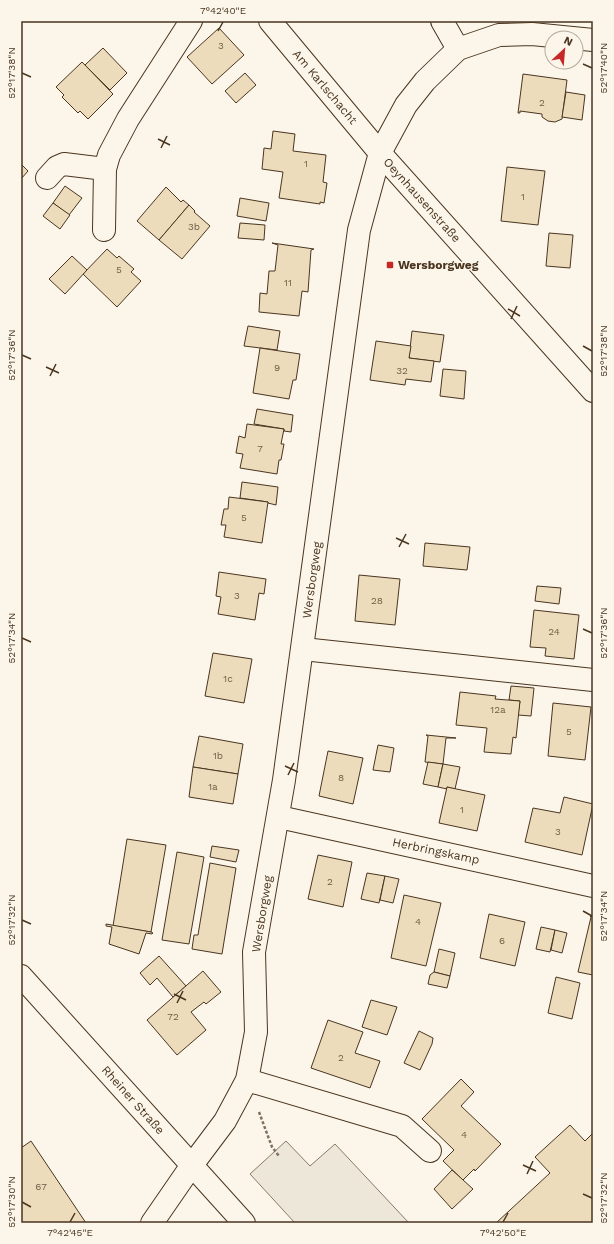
<svg xmlns="http://www.w3.org/2000/svg" width="614" height="1244" font-family="'Work Sans',sans-serif">
<style>
.parking{fill:#ede7d9;stroke:#887966}
.building{fill:#ecdcbc;stroke:#4a3520}
.lines{fill:none;stroke-linecap:round;stroke-linejoin:round}
.minor-casing{stroke:#4a3520;stroke-width:24}
.major-casing{stroke:#4a3520;stroke-width:24}
.path{stroke:#7f6f5c;stroke-width:2.5;stroke-dasharray:3 2;stroke-linecap:butt}
.minor{stroke:#fbf6e9;stroke-width:22}
.major{stroke:#fbf6e9;stroke-width:22}
.ticks{fill:none;stroke:#4a3520;stroke-width:1.5}
.poi-dot{fill:#c62828;stroke:#fbf6e9;stroke-width:1.5}
.labels{text-anchor:middle;dominant-baseline:central;stroke-width:3;stroke-linejoin:round;paint-order:stroke}
.number-label{font-size:10px;fill:#725f47}
.street-label{font-size:12px;fill:#4a3520;stroke:#fbf6e9}
.poi-label{font-size:12px;font-weight:bold;fill:#4a3520;stroke:#fbf6e9;text-anchor:start}
.neatline{fill:none;stroke:#4a3520;stroke-width:1.5}
.ticks-label{font-size:10px;text-anchor:middle;fill:#4a3520}
</style>
<rect width="100%" height="100%" fill="#fbf6e9"/>
<polygon class="parking" points="286,1141 310,1166 335,1144 409,1223 295,1223 250,1174"/>
<g class="building">
<polygon points="219,28 244,55 212,84 187,57"/>
<polygon points="103,48 127,73 110,90 85,65"/>
<polygon points="82,62 113,94 88,119 80,111 78,113 62,97 64,95 56,87"/>
<polygon points="245,73 256,85 236,103 225,91"/>
<polygon points="523,74 567,80 562,119 555,122 548,121 542,117 542,114 520,111 520,113 518,113"/>
<polygon points="566,92 585,95 582,120 562,117"/>
<polygon points="273,131 295,134 293,151 326,155 323,182 327,183 324,203 320,202 320,204 279,198 283,172 262,169 264,148 271,149"/>
<polygon points="21,164 28,171 21,179"/>
<polygon points="507,167 545,171 538,225 501,221"/>
<polygon points="65,186 82,198 69,215 53,203"/>
<polygon points="166,187 181,202 183,200 189,205 159,240 137,221"/>
<polygon points="240,198 269,203 266,221 237,216"/>
<polygon points="53,203 70,215 60,229 43,216"/>
<polygon points="189,205 195,211 194,212 210,226 182,259 159,240"/>
<polygon points="240,223 265,225 264,240 238,238"/>
<polygon points="549,233 573,235 570,268 546,266"/>
<polygon points="272,243 314,249 311,250 308,292 302,291 299,316 259,312 260,293 267,294 269,271 275,271 278,245"/>
<polygon points="107,249 117,258 119,256 134,269 131,272 141,281 117,307 83,274"/>
<polygon points="72,256 87,270 65,294 49,279"/>
<polygon points="248,326 280,331 277,350 244,346"/>
<polygon points="412,331 444,335 440,362 409,358"/>
<polygon points="376,341 411,346 409,358 434,361 431,382 406,379 405,385 370,380"/>
<polygon points="260,348 300,354 296,380 293,380 289,399 253,393"/>
<polygon points="443,369 466,371 464,399 440,396"/>
<polygon points="257,409 293,415 291,432 284,431 284,429 254,424"/>
<polygon points="247,424 284,429 281,444 284,444 281,460 279,460 277,474 240,468 243,454 236,453 239,436 245,438"/>
<polygon points="242,482 278,487 276,505 268,503 268,502 240,498"/>
<polygon points="229,497 268,502 262,543 224,537 226,525 221,525 224,509 228,509"/>
<polygon points="425,543 470,547 467,570 423,566"/>
<polygon points="219,572 266,579 264,594 259,593 255,620 218,614 221,597 216,596"/>
<polygon points="359,575 400,579 395,625 355,621"/>
<polygon points="537,586 561,588 559,604 535,601"/>
<polygon points="534,610 579,615 574,659 545,656 546,648 530,647"/>
<polygon points="213,653 252,659 244,703 205,696"/>
<polygon points="511,686 534,688 531,716 518,715 520,701 509,700"/>
<polygon points="460,692 496,696 495,699 520,701 516,738 513,737 511,754 484,752 487,728 456,725"/>
<polygon points="553,703 591,707 585,760 548,756"/>
<polygon points="426,735 456,738 446,738 443,764 425,762 428,736"/>
<polygon points="199,736 243,744 238,774 193,767"/>
<polygon points="378,745 394,748 390,772 373,770"/>
<polygon points="328,751 363,758 353,804 319,796"/>
<polygon points="428,762 443,764 438,787 423,784"/>
<polygon points="443,764 460,767 455,789 447,787 447,789 438,787"/>
<polygon points="193,767 238,774 233,804 189,797"/>
<polygon points="447,787 485,795 477,831 439,823"/>
<polygon points="564,797 593,804 582,855 525,842 533,808 560,813"/>
<polygon points="127,839 166,845 151,932 113,926"/>
<polygon points="212,846 239,850 236,862 210,857"/>
<polygon points="177,852 204,857 189,944 162,940"/>
<polygon points="318,855 352,862 343,907 308,899"/>
<polygon points="210,863 236,868 222,954 192,949 194,935 198,935"/>
<polygon points="367,873 385,876 379,903 361,899"/>
<polygon points="385,876 399,879 393,903 380,900"/>
<polygon points="404,895 441,903 426,966 391,958"/>
<polygon points="489,914 525,922 515,966 480,958"/>
<polygon points="590,916 593,917 593,975 578,972 591,917"/>
<polygon points="106,924 151,932 153,933 152,934 146,933 139,954 109,944 112,927 106,926"/>
<polygon points="541,927 555,930 550,952 536,949"/>
<polygon points="555,930 567,933 562,953 551,950"/>
<polygon points="439,949 455,953 450,976 434,972"/>
<polygon points="159,956 186,986 173,997 157,978 150,985 140,973"/>
<polygon points="203,971 221,992 206,1004 204,1002 191,1012 206,1030 177,1055 147,1020"/>
<polygon points="434,972 450,976 447,988 428,984 430,975"/>
<polygon points="556,977 580,983 572,1019 548,1013"/>
<polygon points="371,1000 397,1007 387,1035 362,1027"/>
<polygon points="328,1020 363,1032 355,1053 380,1061 370,1088 311,1068"/>
<polygon points="419,1031 433,1038 432,1044 420,1070 404,1063"/>
<polygon points="461,1079 474,1092 461,1106 501,1144 475,1171 474,1169 463,1180 443,1161 454,1150 422,1119"/>
<polygon points="570,1125 585,1141 593,1133 593,1223 496,1223 550,1173 535,1157"/>
<polygon points="31,1141 86,1223 21,1223 21,1148"/>
<polygon points="452,1170 473,1189 452,1209 434,1189"/>
</g>
<g class="lines">
<defs>
<g id="minor">
<polyline points="270,21 380,153 593,391"/>
<polyline points="442,21 458,49"/>
<polyline points="47,178 57,167 64,164 105,169"/>
<polyline points="104,230 105,169 109,155 128,119 191,21"/>
<polyline points="303,649 593,680"/>
<polyline points="279,817 593,886"/>
<polyline points="247,1080 402,1126 430,1151"/>
<polyline points="152,1223 192,1165 225,1121 247,1080 256,1032 254,952 284,780 359,230 380,153 406,105 425,81 458,49 499,35 532,34 593,40"/>
</g>
<polyline id="major" points="21,976 244,1223"/>
</defs>
<use href="#minor" class="minor-casing"/>
<use href="#major" class="major-casing"/>
<polyline class="path" points="259,1112 272,1147 279,1156"/>
<use href="#minor" class="minor"/>
<use href="#major" class="major"/>
</g>
<path class="ticks" d="M218,31L223,22M583,64L592,68M22,73L31,77M158,139L170,145M161,148L167,136M508,309L520,316M511,319L517,306M583,346L592,351M22,355L31,359M46,367L59,373M50,376L56,364M396,538L409,544M399,547L406,534M583,629L592,633M22,638L31,642M285,766L298,772M288,775L294,763M583,911L592,916M22,920L31,924M174,994L186,1000M177,1003L183,991M523,1165L536,1171M527,1174L533,1161M583,1194L592,1198M22,1202L31,1207M70,1222L75,1213M503,1222L508,1213"/>
<rect class="poi-dot" x="386" y="261" width="8" height="8" rx="2"/>
<g class="labels">
<g class="number-label">
<text x="221" y="45">3</text>
<text x="542" y="102">2</text>
<text x="306" y="163">1</text>
<text x="523" y="196">1</text>
<text x="194" y="226">3b</text>
<text x="119" y="269">5</text>
<text x="288" y="282">11</text>
<text x="277" y="367">9</text>
<text x="402" y="370">32</text>
<text x="260" y="448">7</text>
<text x="244" y="517">5</text>
<text x="237" y="595">3</text>
<text x="377" y="600">28</text>
<text x="554" y="631">24</text>
<text x="228" y="678">1c</text>
<text x="498" y="709">12a</text>
<text x="569" y="731">5</text>
<text x="218" y="755">1b</text>
<text x="341" y="777">8</text>
<text x="213" y="786">1a</text>
<text x="462" y="809">1</text>
<text x="558" y="831">3</text>
<text x="330" y="881">2</text>
<text x="418" y="921">4</text>
<text x="502" y="940">6</text>
<text x="173" y="1016">72</text>
<text x="341" y="1057">2</text>
<text x="464" y="1134">4</text>
<text x="41" y="1186">67</text>
</g>
<g class="street-label">
<text transform="translate(325 87) rotate(50)">Am Karlschacht</text>
<text transform="translate(422 200) rotate(48)">Oeynhausenstraße</text>
<text transform="translate(312 580) rotate(-82)">Wersborgweg</text>
<text transform="translate(436 851) rotate(12)">Herbringskamp</text>
<text transform="translate(262 914) rotate(-81)">Wersborgweg</text>
<text transform="translate(133 1100) rotate(48)">Rheiner Straße</text>
</g>
<g class="poi-label">
<text x="398" y="265">Wersborgweg</text>
</g>
</g>
<rect width="614" height="1244" fill="none" stroke="#fbf6e9" stroke-width="44"/>
<g transform="translate(564 50) rotate(26)"><circle r="19" fill="#fbf6e9" stroke="#b4a999"/>
<path d="M0-3L7 15L0 10L-7 15Z" fill="#c62828"/>
<text y="-6" font-size="11" font-weight="bold" text-anchor="middle" fill="#4a3520">N</text>
</g>
<rect x="22" y="22" width="570" height="1200" class="neatline"/>
<g class="ticks-label">
<text x="223" y="14">7°42'40"E</text>
<text transform="translate(603 68) rotate(-90)" y="4">52°17'40"N</text>
<text transform="translate(11 73) rotate(-90)" y="4">52°17'38"N</text>
<text transform="translate(603 351) rotate(-90)" y="4">52°17'38"N</text>
<text transform="translate(11 355) rotate(-90)" y="4">52°17'36"N</text>
<text transform="translate(603 633) rotate(-90)" y="4">52°17'36"N</text>
<text transform="translate(11 638) rotate(-90)" y="4">52°17'34"N</text>
<text transform="translate(603 916) rotate(-90)" y="4">52°17'34"N</text>
<text transform="translate(11 920) rotate(-90)" y="4">52°17'32"N</text>
<text transform="translate(603 1198) rotate(-90)" y="4">52°17'32"N</text>
<text transform="translate(11 1202) rotate(-90)" y="4">52°17'30"N</text>
<text x="70" y="1236">7°42'45"E</text>
<text x="503" y="1236">7°42'50"E</text>
</g>
</svg>
